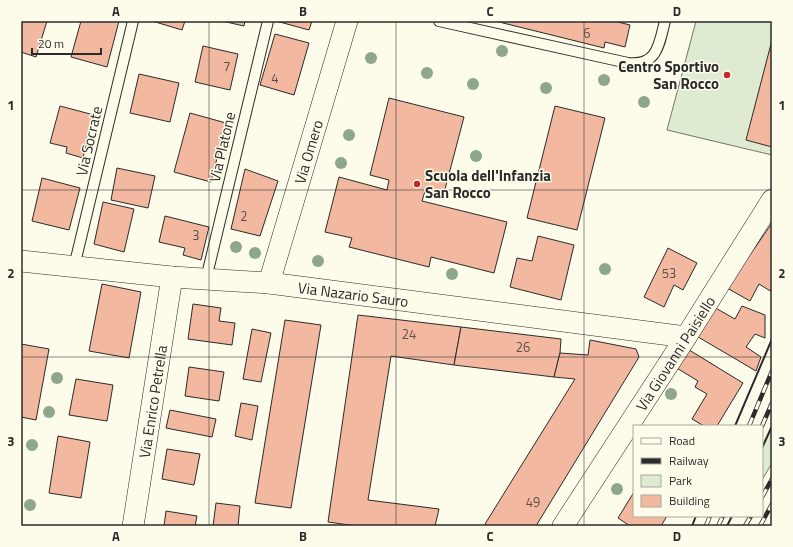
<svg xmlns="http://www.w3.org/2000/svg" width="793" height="547" font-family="'Titillium Web',sans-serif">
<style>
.green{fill:#deebd1;stroke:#74746e}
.building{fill:#f2b8a0;stroke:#2b2b2b}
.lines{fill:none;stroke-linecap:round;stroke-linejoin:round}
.service-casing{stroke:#2b2b2b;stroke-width:12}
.minor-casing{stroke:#2b2b2b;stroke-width:22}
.service{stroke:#fdfbea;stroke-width:10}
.minor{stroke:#fdfbea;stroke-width:21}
.rail-casing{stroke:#2b2b2b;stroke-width:4.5}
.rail{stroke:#fdfbea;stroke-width:3;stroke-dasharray:9;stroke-linecap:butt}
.wall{stroke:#2b2b2b;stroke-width:2}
.tree{fill:#8ea78a}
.grid{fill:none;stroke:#2b2b2b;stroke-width:1;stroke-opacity:0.55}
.poi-dot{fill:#c62828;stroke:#fdfbea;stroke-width:1.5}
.labels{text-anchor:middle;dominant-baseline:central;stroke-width:3;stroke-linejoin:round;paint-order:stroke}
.number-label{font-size:13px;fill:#5d4e48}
.poi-label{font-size:15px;font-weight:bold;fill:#2b2b2b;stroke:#fdfbea;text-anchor:end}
.street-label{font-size:15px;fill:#2b2b2b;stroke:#fdfbea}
.neatline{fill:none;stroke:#2b2b2b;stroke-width:1.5}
.grid-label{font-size:13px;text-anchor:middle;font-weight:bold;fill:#2b2b2b}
</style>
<rect width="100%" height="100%" fill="#fdfbea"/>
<g class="green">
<polygon points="696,21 772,21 772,155 667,130"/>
<polygon points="772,426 772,463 762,480 762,448"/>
</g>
<g class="building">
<polygon points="21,21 47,21 36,57 21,52"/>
<polygon points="81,21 119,21 107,67 71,57"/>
<polygon points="152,21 185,21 182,30"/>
<polygon points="222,21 245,21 244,26"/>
<polygon points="276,21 312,21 309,30"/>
<polygon points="495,21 614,21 630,25 625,47 605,42 604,48"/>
<polygon points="275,34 309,43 294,95 260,85"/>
<polygon points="772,40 772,147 746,140"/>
<polygon points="203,46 238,54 230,90 195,82"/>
<polygon points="139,74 179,83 170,122 130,113"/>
<polygon points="389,98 464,117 444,193 426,188 422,201 507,222 494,273 431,257 429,267 349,247 352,238 325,232 339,177 387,190 389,180 370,175"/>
<polygon points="60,106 94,115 83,158 66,153 67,147 50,143"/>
<polygon points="555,106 605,118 577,230 527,218"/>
<polygon points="190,113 226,123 211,182 174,172"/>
<polygon points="117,168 155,176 148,208 111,200"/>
<polygon points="245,169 278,181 260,236 231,229"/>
<polygon points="42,178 80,188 69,230 32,221"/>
<polygon points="103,202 134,209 124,252 94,244"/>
<polygon points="165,216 209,227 201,260 183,255 185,248 159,242"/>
<polygon points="772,223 772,292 759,284 750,301 727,288"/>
<polygon points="538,236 574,245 561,300 510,287 517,258 532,261"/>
<polygon points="668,248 697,263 683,290 674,285 664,307 644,297"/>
<polygon points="102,284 141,292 129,358 89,351"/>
<polygon points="193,304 221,308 219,321 235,323 232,345 188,339"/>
<polygon points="712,306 735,319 742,306 765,315 765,338 755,334 746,347 761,357 756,371 693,334"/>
<polygon points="358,315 461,327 454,365 391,356 368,500 439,509 435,526 356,526 328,522"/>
<polygon points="285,320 321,325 291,508 255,503"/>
<polygon points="461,327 561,339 560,353 554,377 454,365"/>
<polygon points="252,329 271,333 261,382 243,379"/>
<polygon points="590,340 636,349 639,357 536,526 488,526 485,524 575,379 554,377 560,353 588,355"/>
<polygon points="21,344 49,349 36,420 21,417"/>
<polygon points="686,348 743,383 717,426 704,426 692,419 707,394 695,387 698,381 675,367"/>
<polygon points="189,367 224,372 219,401 185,396"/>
<polygon points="76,379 113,385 107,421 69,415"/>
<polygon points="241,403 258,406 252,440 235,436"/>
<polygon points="170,410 216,419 212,437 166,428"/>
<polygon points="58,436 90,442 81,498 49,493"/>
<polygon points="167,449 200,454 194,485 162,479"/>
<polygon points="634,492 634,516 667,516 661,526 630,526 618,518"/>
<polygon points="216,503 240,506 238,526 213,526"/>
<polygon points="166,511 197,516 195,526 164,526"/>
</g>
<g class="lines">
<defs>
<g id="service">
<path d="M439,21L628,63C658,66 659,44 665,21"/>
<polyline points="74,267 133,21"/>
<polyline points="206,279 268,21"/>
</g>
<g id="minor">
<path id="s1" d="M21,261L172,277L269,283L686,337"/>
<path id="s2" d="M269,283L347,21"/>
<path id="s3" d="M133,526L172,277"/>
<path id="s4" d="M563,526L686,337L772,200"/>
</g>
</defs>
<use href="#service" class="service-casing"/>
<use href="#minor" class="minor-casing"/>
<use href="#service" class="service"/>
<use href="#minor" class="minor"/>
<defs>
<g id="rail">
<polyline points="749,426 772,371"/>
<polyline points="762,426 772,403"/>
<polyline points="762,497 772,479"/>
<polyline points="706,526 710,516"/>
<polyline points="718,526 723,516"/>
<polyline points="745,526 751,516"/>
<polyline points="760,526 772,504"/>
</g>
</defs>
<use href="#rail" class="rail-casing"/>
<use href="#rail" class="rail"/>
<g class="wall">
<polyline points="735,426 772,339"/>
<polyline points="762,448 772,426"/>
<polyline points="692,526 696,516"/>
<polyline points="727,526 732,516"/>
</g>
</g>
<g class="tree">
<circle cx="502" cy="51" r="6"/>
<circle cx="371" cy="58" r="6"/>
<circle cx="427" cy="73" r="6"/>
<circle cx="604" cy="80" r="6"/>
<circle cx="473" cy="84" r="6"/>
<circle cx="546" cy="88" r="6"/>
<circle cx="644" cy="102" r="6"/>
<circle cx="349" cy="135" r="6"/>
<circle cx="476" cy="156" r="6"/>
<circle cx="341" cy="163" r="6"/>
<circle cx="236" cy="247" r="6"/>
<circle cx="255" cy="253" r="6"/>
<circle cx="318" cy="261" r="6"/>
<circle cx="605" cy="269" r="6"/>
<circle cx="452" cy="274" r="6"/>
<circle cx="57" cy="378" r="6"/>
<circle cx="671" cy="394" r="6"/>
<circle cx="49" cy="412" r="6"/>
<circle cx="32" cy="445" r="6"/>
<circle cx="617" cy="489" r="6"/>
<circle cx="30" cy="505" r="6"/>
</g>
<path class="grid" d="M209,21V526M396,21V526M584,21V526M21,190H772M21,357H772"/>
<g class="poi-dot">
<circle cx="727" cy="75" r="4"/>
<circle cx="417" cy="184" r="4"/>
</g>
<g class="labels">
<g class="number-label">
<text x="587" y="33">6</text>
<text x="227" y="66">7</text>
<text x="275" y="78">4</text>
<text x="244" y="216">2</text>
<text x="196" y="235">3</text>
<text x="669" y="273">53</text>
<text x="409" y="334">24</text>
<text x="523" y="347">26</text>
<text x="533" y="502">49</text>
</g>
<g class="poi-label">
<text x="719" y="66">Centro Sportivo<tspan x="719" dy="17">San Rocco</tspan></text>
<text x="425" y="175" text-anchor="start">Scuola dell'Infanzia<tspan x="425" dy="17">San Rocco</tspan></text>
</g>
<g class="street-label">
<text transform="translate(89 141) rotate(-77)">Via Socrate</text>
<text transform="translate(222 147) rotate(-77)">Via Platone</text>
<text stroke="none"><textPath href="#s2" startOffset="137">Via Omero</textPath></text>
<text stroke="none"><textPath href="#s1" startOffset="334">Via Nazario Sauro</textPath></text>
<text stroke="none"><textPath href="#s4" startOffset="206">Via Giovanni Paisiello</textPath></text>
<text stroke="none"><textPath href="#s3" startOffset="126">Via Enrico Petrella</textPath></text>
</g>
</g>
<rect width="793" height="547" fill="none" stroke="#fdfbea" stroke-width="44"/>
<rect x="633" y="425" width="130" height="92" fill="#fdfbea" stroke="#a9a89e"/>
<rect x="641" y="438" width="20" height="6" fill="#fdfbea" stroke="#a9a89e"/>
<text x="669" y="445" font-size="12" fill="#2b2b2b">Road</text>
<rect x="641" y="458" width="20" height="6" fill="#2b2b2b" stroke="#a9a89e"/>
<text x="669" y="465" font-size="12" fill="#2b2b2b">Railway</text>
<rect x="641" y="475" width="20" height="12" fill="#deebd1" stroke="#a9a89e"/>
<text x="669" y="485" font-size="12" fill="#2b2b2b">Park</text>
<rect x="641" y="495" width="20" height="12" fill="#f2b8a0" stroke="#a9a89e"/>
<text x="669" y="505" font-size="12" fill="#2b2b2b">Building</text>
<path d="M32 48v6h69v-6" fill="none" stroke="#2b2b2b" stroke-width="2"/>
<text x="38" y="48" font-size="12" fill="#2b2b2b" stroke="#fdfbea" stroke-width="3" paint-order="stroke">20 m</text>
<rect x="22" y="22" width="749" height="503" class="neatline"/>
<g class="grid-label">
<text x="116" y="16">A</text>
<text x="303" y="16">B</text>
<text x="490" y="16">C</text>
<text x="677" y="16">D</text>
<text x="11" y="110">1</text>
<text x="782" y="110">1</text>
<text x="11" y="278">2</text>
<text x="782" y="278">2</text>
<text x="11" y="446">3</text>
<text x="782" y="446">3</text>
<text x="116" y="541">A</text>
<text x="303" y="541">B</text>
<text x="490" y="541">C</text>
<text x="677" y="541">D</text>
</g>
</svg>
